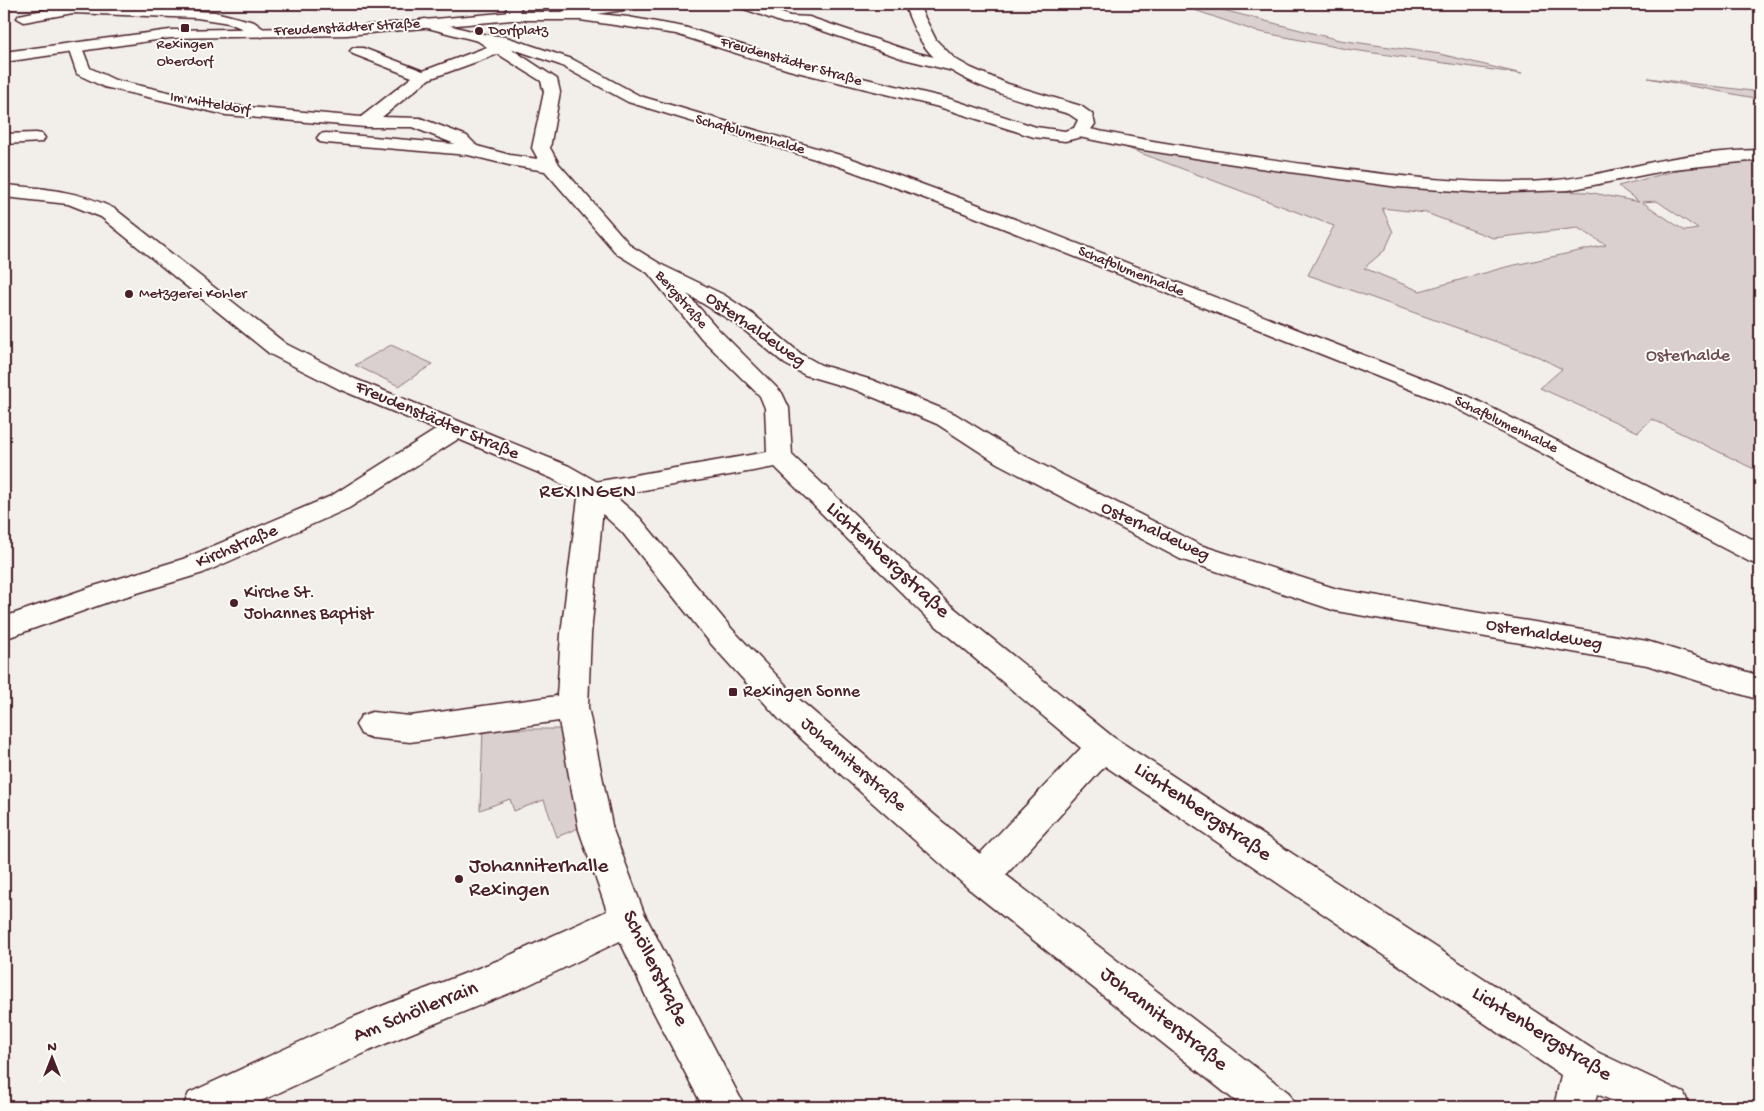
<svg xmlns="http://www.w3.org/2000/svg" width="1764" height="1111" font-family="'Gochi Hand',sans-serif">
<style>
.green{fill:#d9d0cf;stroke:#92787d;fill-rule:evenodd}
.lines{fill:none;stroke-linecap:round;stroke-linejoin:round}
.minor-casing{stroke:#4a1f2b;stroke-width:3}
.tertiary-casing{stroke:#4a1f2b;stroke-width:3}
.minor{fill:#fdfcf7;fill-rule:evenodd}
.tertiary{fill:#fdfcf7;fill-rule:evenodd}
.poi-dot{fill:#4a1f2b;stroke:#fdfcf7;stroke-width:2}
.labels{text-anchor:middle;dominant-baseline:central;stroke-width:4;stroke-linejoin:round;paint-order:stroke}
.far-street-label{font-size:15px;fill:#4a1f2b;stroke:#fdfcf7}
.far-poi-label{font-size:15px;fill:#4a1f2b;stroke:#fdfcf7;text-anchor:start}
.street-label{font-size:18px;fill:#4a1f2b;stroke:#fdfcf7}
.park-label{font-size:18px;fill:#6e4b54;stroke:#fdfcf7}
.poi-label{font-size:18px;fill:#4a1f2b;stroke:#fdfcf7;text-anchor:start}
.quarter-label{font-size:20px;letter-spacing:1px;fill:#4a1f2b;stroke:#fdfcf7}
.near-street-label{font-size:21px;fill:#4a1f2b;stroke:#fdfcf7}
.near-poi-label{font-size:21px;fill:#4a1f2b;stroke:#fdfcf7;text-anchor:start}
</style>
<rect width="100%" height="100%" fill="#f2efeb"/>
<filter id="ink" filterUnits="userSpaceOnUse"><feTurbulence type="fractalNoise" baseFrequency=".02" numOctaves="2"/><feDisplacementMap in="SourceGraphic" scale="10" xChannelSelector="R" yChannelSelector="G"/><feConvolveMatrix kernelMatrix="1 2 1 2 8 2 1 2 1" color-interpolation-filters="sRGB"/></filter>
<g filter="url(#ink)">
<g class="green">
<polygon points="1185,4 1200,4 1339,40 1440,54 1522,74 1346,49 1255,31 1183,6"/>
<polygon points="1648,78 1760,92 1760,99"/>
<path d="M1127,148L1412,188L1588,192L1639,202L1618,186L1708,162L1760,158V472L1652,419L1638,432L1540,388L1562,369L1539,357L1308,275L1334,226ZM1657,201L1698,229L1685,231L1642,202ZM1382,208L1426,213L1493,238L1578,228L1606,245L1506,267L1420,291L1364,268L1385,250L1393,232Z"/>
<polygon points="391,345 433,364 399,386 355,365"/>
<polygon points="483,729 565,729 583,826 557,837 544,800 514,811 510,799 480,810"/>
</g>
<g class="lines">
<defs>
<g id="minor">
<polygon points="508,4 522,4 517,19 507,19 505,16"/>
<polygon points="610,4 643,4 636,8 565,19 558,15 565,11"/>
<polygon points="737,4 757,4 790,16 809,17 913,52 963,64 965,67 957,72 904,59 803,24 783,23 739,7"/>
<polygon points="67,5 215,12 254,22 269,33 262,37 229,23 197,18 73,13 24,22 17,18 19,15"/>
<path d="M425,19L483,34L506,37L572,59L640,96L850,158L976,204L1468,396L1760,543V565L1750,562L1452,406L962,212L838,166L628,102L560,65L510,48L557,79L560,92L550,148L559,164L631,246L662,265L724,295L754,315L801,354L821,365L872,380L955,414L1015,451L1200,545L1337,589L1647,641L1760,676V700L1647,665L1336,611L1180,559L997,463L937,424L856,390L805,375L785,364L738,325L687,294L718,329L782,393L789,408L792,455L948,603L1113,737L1597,1052L1684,1093L1690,1107H1626L1597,1094L1594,1107H1554L1561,1075L1105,766L993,889L981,893L969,889L963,877L969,865L1081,748L928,619L775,467L604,497L591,634L588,707L613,830L644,913L745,1107H703L651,1007L620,941L522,988L380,1046L248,1107H183L189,1093L354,1017L499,960L607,911L579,830L559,721L410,742L372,738L361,734L356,725L361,716L372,712L410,716L557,696L561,634L579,490L583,484L767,452L765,408L760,396L702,339L648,273L617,254L545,171L509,165L468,155L326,143L320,142L317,138L320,134L326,133L455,144L412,127H365L226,115L104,87L77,74L68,48L76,43L81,45L90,68L115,80L226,105L361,117L412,77L353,54L350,51L353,48H363L423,71L487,47L478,41L420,26L418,23L420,20ZM498,54L541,81L544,92L532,148L538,159L510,155L477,146L467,136L420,118L382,117L429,79Z"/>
<path d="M1080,127C1154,143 1229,153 1303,164C1383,174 1464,186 1544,181C1578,179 1611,171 1644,164C1682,155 1722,151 1760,150V160L1673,169L1569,190L1486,193L1398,187L1253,167L1137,149L1074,136L1071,132L1074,128Z"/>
<polygon points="36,133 42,134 45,138 42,142 4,144 4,134"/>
<polygon points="454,422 463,424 466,430 463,436 349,508 203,573 111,601 4,639 4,617 91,587 183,559 331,496 445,424"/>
</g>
<g id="tertiary">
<path d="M904,4H918L936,40L955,59L971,68L1008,84L1081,106L1092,114L1095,124L1086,136L1065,141L1034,137L939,107L789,70L676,34L580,20H512L347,35L170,38L4,62V52L170,30L347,27L512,12H580L628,17L684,27L800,63L950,99L1036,127L1065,131L1074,128L1078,120L1069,114C1025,101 960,87 929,52C917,38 911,21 904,4Z"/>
<path d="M4,185C43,188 80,191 115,209L286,344L355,379L569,466L601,484L640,518L732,629L801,701L993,865L1289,1093L1295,1107H1243L969,889L779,719L712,645L622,532L583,496L551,478L339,389L270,354L101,217L68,204L4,197Z"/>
</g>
</defs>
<use href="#minor" class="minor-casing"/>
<use href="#tertiary" class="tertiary-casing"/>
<use href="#minor" class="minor"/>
<use href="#tertiary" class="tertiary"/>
</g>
</g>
<g class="poi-dot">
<rect x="180" y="23" width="10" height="10" rx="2.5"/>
<circle cx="479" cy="31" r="5"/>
<circle cx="129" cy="294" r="5"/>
<circle cx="234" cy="603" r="5"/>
<rect x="728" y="687" width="10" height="10" rx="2.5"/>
<circle cx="459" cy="879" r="5"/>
</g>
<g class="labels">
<g class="far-street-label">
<text transform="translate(347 28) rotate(-3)">Freudenstädter Straße</text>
<text transform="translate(791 62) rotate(16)">Freudenstädter Straße</text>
<text transform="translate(210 104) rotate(10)">Im Mitteldorf</text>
<text transform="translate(750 135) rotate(16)">Schafblumenhalde</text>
<text transform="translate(1131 272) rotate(22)">Schafblumenhalde</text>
<text transform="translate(681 300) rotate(49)">Bergstraße</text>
<text transform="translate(1506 425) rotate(26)">Schafblumenhalde</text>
</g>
<g class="far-poi-label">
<text x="489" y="31">Dorfplatz</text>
<text x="185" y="45" text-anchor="middle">Rexingen<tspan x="185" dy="17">Oberdorf</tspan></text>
<text x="139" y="294">Metzgerei Kohler</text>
</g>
<g class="street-label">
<text transform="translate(755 330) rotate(35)">Osterhaldeweg</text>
<text transform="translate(437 421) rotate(23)">Freudenstädter Straße</text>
<text transform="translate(1155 532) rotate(25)">Osterhaldeweg</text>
<text transform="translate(237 547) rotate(-23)">Kirchstraße</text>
<text transform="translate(1544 635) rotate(10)">Osterhaldeweg</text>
<text transform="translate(853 765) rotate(41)">Johanniterstraße</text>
</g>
<g class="park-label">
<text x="1688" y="356">Osterhalde</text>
</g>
<g class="poi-label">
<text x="244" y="593">Kirche St.<tspan x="244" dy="21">Johannes Baptist</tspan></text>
<text x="743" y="692">Rexingen Sonne</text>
</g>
<g class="quarter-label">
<text x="588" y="493">REXINGEN</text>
</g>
<g class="near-street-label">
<text transform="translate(887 561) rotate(43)">Lichtenbergstraße</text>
<text transform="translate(1202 813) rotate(34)">Lichtenbergstraße</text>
<text transform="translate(654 969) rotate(64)">Schöllerstraße</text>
<text transform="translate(416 1013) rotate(-22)">Am Schöllerrain</text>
<text transform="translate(1163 1020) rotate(38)">Johanniterstraße</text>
<text transform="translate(1541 1035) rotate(32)">Lichtenbergstraße</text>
</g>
<g class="near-poi-label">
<text x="469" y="867">Johanniterhalle<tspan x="469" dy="24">Rexingen</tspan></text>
</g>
</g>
<rect width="1764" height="1111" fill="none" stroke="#fdfcf7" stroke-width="20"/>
<rect x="10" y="10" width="1744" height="1091" fill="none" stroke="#4a1f2b" stroke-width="2" filter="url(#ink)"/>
<g transform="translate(52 1058)" stroke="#fdfcf7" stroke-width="4" paint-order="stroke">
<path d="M0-4L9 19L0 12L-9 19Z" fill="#4a1f2b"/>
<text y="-8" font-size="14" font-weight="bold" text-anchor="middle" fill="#4a1f2b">N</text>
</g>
</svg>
